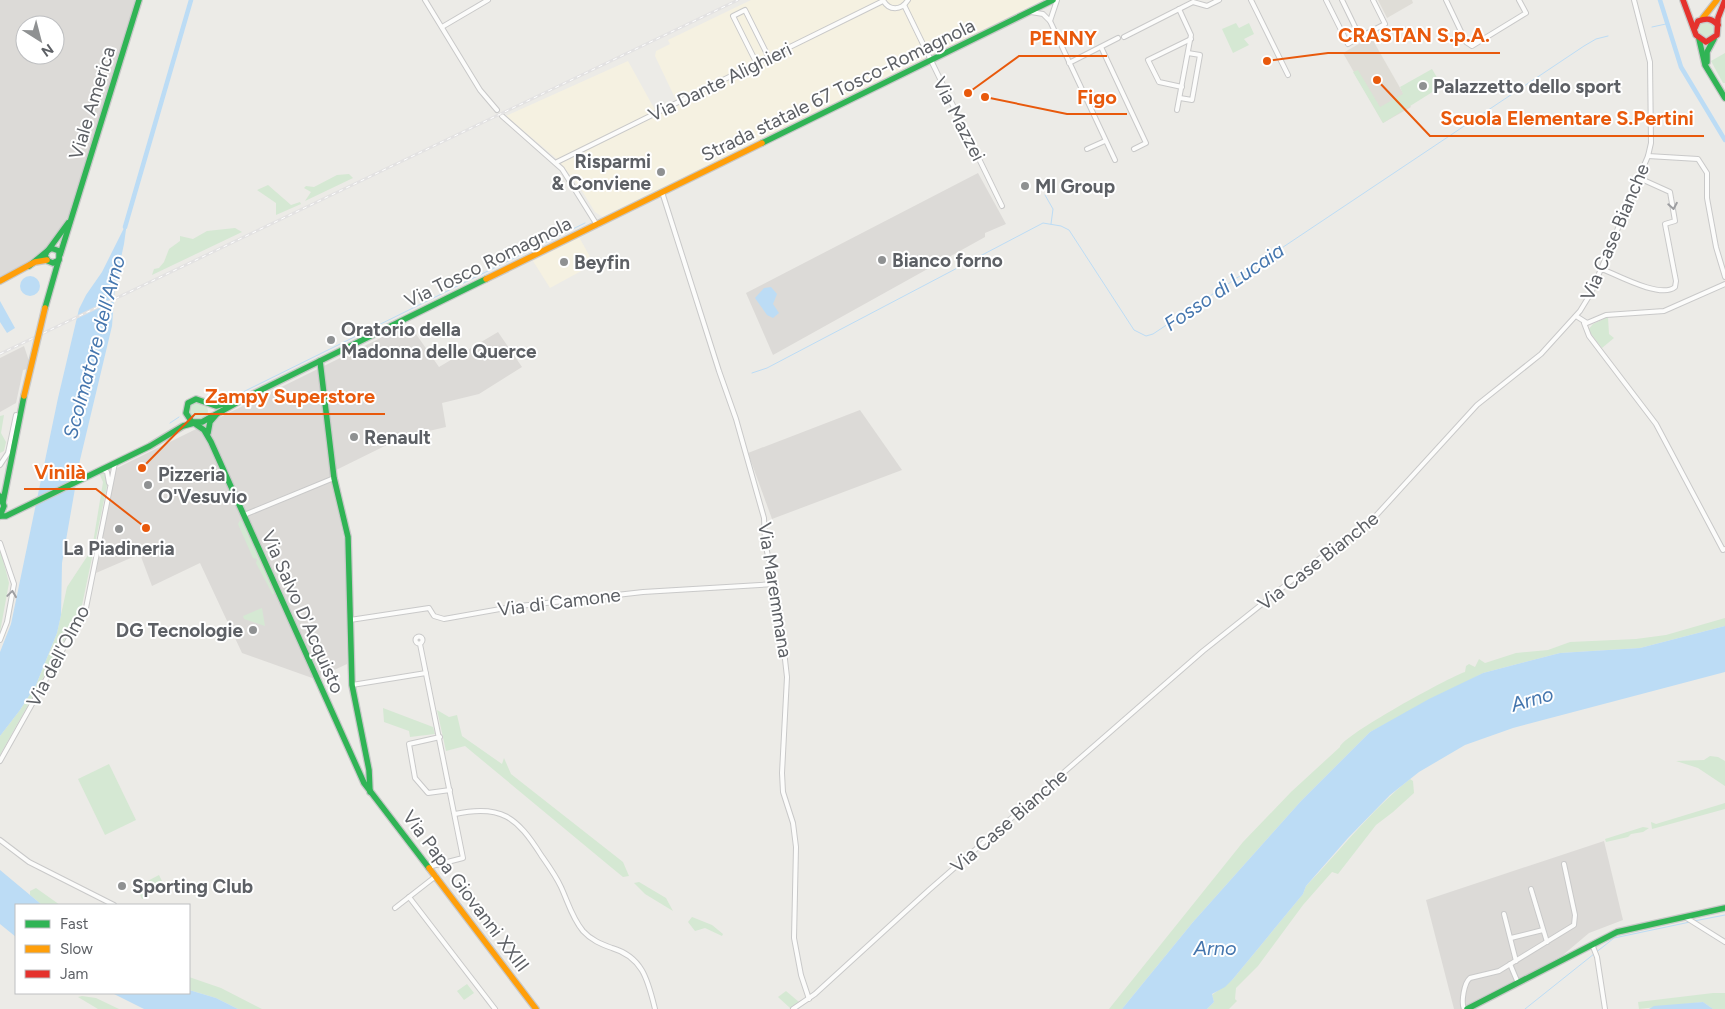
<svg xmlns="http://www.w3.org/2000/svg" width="1725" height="1009" font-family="Figtree,sans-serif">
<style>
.commercial{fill:#f5f1e1}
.industrial{fill:#dcdad7;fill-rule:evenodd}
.education{fill:#dfddd7}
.green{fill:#d5e8d3}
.water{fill:#bcdcf5}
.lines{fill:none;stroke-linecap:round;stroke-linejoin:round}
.stream{stroke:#bcdcf5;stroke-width:1}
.canal{stroke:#bcdcf5;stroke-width:4.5}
.street-casing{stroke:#c9c9c9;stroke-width:6}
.fast-casing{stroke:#c8c8c8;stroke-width:8}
.slow-casing{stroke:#c8c8c8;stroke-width:8}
.jam-casing{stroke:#c8c8c8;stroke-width:8}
.street{stroke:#fcfcfb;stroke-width:4}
.fast{stroke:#30b455;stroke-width:5.5}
.slow{stroke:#ff9f0a;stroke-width:5.5}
.jam{stroke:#e5322d;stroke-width:5.5}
.rail-casing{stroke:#e3e2e2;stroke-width:3}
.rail{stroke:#fff;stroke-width:1;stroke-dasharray:4;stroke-linecap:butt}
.slow-bridge-casing{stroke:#c8c8c8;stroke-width:8;stroke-linecap:butt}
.slow-bridge{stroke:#ff9f0a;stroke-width:5.5}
.oneway{stroke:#9d9ea1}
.poi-dot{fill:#8f9192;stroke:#fff;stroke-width:2}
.labels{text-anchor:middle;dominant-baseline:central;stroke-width:4;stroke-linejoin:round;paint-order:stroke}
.street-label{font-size:19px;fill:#5d6065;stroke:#fff}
.poi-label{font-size:19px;font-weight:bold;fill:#5d6065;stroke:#fff;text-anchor:start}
.water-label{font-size:20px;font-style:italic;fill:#4576ae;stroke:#fff}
.leader{fill:none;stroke:#e8590c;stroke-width:2}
.callout-dot{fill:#e8590c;stroke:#fff;stroke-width:2}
.callout-label{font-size:20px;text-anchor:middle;font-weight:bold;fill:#e8590c;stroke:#fff;stroke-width:4;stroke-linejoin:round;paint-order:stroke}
</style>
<rect width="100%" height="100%" fill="#ecebe7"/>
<g class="commercial">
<polygon points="751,0 1044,0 604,218 595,212 579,186 557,159 506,116 628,61 655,110 676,100 655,56 656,51 670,44 668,40"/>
<polygon points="579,237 594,264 550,288 533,261"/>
</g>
<g class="industrial">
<path d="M0,0H137L79,191L69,215L55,237L43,250L24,265L0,277ZM25,25H55V55H25Z"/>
<polygon points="978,173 1006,224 985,233 985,237 773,355 746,293"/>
<polygon points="409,324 439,367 498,332 522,367 479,394 442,403 446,427 403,437 330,473 346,548 347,664 315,679 242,653 200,563 152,586 140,554 96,573 109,496 117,468"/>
<polygon points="24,346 29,361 27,369 23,370 16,403 0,412 0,358"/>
<polygon points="860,410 902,470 772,519 748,453"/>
<polygon points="1604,841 1623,920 1589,933 1563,955 1464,1009 1454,1009 1426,900"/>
</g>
<g class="education">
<polygon points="1378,0 1412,0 1413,3 1387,18"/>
<polygon points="1371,37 1411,107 1383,123 1343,53"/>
</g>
<g class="green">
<circle cx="1707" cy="30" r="8"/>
<polygon points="1236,23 1239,28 1249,23 1254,34 1244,39 1249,45 1233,53 1222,29"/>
<polygon points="1725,53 1725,83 1723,83 1711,61"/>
<polygon points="1432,69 1442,86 1383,123 1353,72 1358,70 1380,107 1403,94 1400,87"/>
<polygon points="349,174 353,178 305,201 311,192 304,188 306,186 314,187 337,175"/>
<polygon points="268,185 291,205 300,202 301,204 276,215 276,203 257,190"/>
<polygon points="235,228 242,232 152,275 154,269 159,268 164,262 169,249 180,241 180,236 193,239 207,231"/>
<polygon points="1608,317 1609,334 1614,338 1602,348 1588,330 1593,324"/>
<circle cx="198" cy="411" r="10"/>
<polygon points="4,415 1,433 6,442 4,451 0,453 0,416"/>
<polygon points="103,472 106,477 107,486 81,610 0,755 0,736 20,710 36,685 57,633 67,587 92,549 103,482 99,473"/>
<polygon points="240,520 243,522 275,592 273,595 256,563 257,559 253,558 238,524"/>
<polygon points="0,548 9,583 0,632"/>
<polygon points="262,608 265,626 244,619 243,616"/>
<path d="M1725,618V626L1640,648L1560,653L1483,673L1370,732L1301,801L1193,922L1122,1009H1109L1243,842L1291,792L1340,747C1342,736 1449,677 1465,672L1466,666L1469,664L1475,667L1479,659L1485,663L1516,653L1548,650L1570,642L1636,639L1666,635Z"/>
<polygon points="383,708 433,727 435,734 410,737 409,731 384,722"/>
<polygon points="437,710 449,717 457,715 462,736 502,764 504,758 511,774 623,862 629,876 623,877 612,868 465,746 446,751"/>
<polygon points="1710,756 1718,757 1725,761 1725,786 1698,768 1676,761 1704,760"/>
<polygon points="109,764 136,820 105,835 78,779"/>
<path d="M1410,779L1413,781L1414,793L1393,812L1376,825L1338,874L1332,872L1303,905L1258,966L1236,988L1235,999L1237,1001L1229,1009H1207L1214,1002L1212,995L1233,979L1303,894L1306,886C1341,850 1370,811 1410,779Z"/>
<polygon points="1725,803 1725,809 1652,829 1651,822 1656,824"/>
<polygon points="1643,827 1649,828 1643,832 1631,834 1628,837 1606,842 1605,839"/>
<polygon points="159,875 165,887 142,899 136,887"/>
<polygon points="639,882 666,898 673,911 645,894 634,883"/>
<polygon points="36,888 60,905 42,905 30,895 30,891"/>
<polygon points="692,917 712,925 723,934 722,936 705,928 695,931 688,922"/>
<polygon points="189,977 221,988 262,1009 238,1009 216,998 189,990"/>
<polygon points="467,984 474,993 464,1000 457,991"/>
<polygon points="786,991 799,1002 790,1008 778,997"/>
<polygon points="1713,993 1725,993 1725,1009 1713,1009 1703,1002 1639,1009 1638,1002"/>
<polygon points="82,996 96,998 119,1009 98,1009 78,997"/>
</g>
<g class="water">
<polygon points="127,222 124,244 115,286 112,326 80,460 62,563 61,615 57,633 36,685 20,710 0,736 0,652 11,624 58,398 79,309 86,295 102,272"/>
<circle cx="30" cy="286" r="10"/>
<polygon points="771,287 777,294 773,304 779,313 773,318 767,315 755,298 764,288"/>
<polygon points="0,301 15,328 7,333 0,322"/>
<polygon points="1725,626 1725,672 1513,728 1465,745 1419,772 1390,795 1348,838 1306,886 1303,894 1233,979 1225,987 1212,994 1214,1002 1207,1009 1122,1009 1193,922 1301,801 1370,732 1429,699 1483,673 1560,653 1640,648"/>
<polygon points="0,870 42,905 16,905 16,937 0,924"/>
<polygon points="189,990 216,998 238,1009 144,1009 112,993 189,993"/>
<polygon points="1703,1002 1713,1009 1649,1009 1654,1006"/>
</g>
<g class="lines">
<g class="stream">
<polyline points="1652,27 1666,24"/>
<polyline points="1045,195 1053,209 1051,224"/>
<polyline points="752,373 767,368 1043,223 1061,226 1069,230 1134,330 1146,336 1153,334 1584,46 1596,39 1608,36"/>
<polyline points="213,400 243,392 585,223"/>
<polyline points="170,423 179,417"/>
<polyline points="1694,921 1725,915"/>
<polyline points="1525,1009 1614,938 1690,922"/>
</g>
<g class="canal">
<polyline points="1660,0 1681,67 1725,140"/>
<polyline points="125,227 191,0"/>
</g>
<defs>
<g id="street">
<polyline points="425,0 480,90 497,110"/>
<path d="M883,0C889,11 901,11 908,0"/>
<polyline points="1251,0 1288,75"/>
<polyline points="1326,0 1348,44 1360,37 1342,0"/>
<polyline points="1446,0 1466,42 1472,46 1526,13 1519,0"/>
<polyline points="904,5 1002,206"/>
<polyline points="1031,12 1043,14 1050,21 1115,160"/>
<polyline points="1050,21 1057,0"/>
<polyline points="442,27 488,0"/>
<polyline points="1124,37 1193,2 1207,6 1219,0"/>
<polyline points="1360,37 1385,24 1373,0"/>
<polyline points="1101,47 1146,143 1134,149"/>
<polyline points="1069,63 1118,38"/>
<polyline points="757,64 733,16 745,10 769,58"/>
<polyline points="1182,87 1159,82 1148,60 1191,39"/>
<polyline points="1180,98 1192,100 1200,55 1188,53"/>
<polyline points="1177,110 1191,35 1179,9"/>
<polyline points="502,116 562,169 597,225"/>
<polyline points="1087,149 1105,141"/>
<polyline points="1648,156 1698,159 1707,173 1707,198 1716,247 1725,277"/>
<polyline points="557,162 883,1"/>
<polyline points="662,192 719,371 736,419 764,518 765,543 778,598 787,677 782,773 783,792 793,823 796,847 794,938 801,975 809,999"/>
<path d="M1602,269C1617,275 1661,299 1675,287L1676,281L1665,224L1675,221L1670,192L1639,178"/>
<polyline points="1576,316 1587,323 1606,315 1664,311 1725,284"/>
<polyline points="1584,323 1589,336 1656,424 1723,550 1725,549"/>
<polyline points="0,465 8,453 16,415"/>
<polyline points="102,469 107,472 109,483"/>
<polyline points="244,515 334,478"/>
<polyline points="0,543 14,584 7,622 0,640"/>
<polyline points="350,620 429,608 434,616 444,619 511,607 643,592 775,584"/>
<circle cx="419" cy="640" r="3.5"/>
<polyline points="420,644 463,858 428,867"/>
<polyline points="352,685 426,673"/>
<polyline points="440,737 409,744 415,778 428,793 450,790"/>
<polyline points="0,761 86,608 115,463"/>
<path d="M455,814C501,804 517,817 541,855C548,865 556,876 561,887C568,902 572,918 583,931C591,940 601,944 612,948C643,957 648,981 655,1009"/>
<polyline points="0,840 29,862 114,905"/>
<polyline points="1531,889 1547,942"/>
<polyline points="409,897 495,1009"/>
<polyline points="395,908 436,876"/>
<polyline points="1504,914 1516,961"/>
<polyline points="1685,917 1725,942"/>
<polyline points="1511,938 1543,930"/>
<polyline points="1592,944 1597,957 1605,1009"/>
<polyline points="1510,964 1518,983"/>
<polyline points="793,1009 815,994 929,890 1203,651 1311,565 1372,520 1477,405 1541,354 1580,311 1591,293 1648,156 1651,143 1650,62 1634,0"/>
<path d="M1464,1009C1461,1002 1464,983 1470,978L1499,971L1574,925L1575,915L1564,864"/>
</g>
<g id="fast">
<polyline points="1699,39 1705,65 1725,98"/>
<polyline points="1707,62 1707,52 1714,39"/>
<polyline points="762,143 1053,0"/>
<polyline points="49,249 68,223"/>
<polyline points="60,255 139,0"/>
<polyline points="29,266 51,248 59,251 59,260 53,263 48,261 45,256 47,251"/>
<polyline points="45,308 59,259"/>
<polyline points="320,361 334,478 348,537 352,685 369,770 370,792"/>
<polyline points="247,397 216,406 196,399 188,403 186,413 192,422 202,422 247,397 486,279"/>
<polyline points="194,423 204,430 211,442 364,783 429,868"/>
<polyline points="208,433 210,422 216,415"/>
<polyline points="0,496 4,506 0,516"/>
<polyline points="3,502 24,396"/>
<polyline points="0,516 6,516 150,446 183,426 194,423"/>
<polyline points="1467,1009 1617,932 1725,908"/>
</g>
<g id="slow">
<polyline points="1702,19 1717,0"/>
<polyline points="486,279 762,143"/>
<polyline points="0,281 35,262 47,260"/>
<polyline points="429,868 536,1009"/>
</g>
<g id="jam">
<polyline points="1683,0 1696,35 1706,42 1717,35 1718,18 1725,0"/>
<path d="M1695,28L1698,21C1707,18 1711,18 1718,25"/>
</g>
</defs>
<use href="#street" class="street-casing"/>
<use href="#fast" class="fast-casing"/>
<use href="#slow" class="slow-casing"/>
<use href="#jam" class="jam-casing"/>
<use href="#street" class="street"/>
<use href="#fast" class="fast"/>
<use href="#slow" class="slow"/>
<use href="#jam" class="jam"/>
<defs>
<polyline id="rail" points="0,354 738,0"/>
</defs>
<use href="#rail" class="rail-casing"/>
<use href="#rail" class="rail"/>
<defs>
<polyline id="slow-bridge" points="24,396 45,308"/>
</defs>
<use href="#slow-bridge" class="slow-bridge-casing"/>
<use href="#slow-bridge" class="slow-bridge"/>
</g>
<defs><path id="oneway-chevron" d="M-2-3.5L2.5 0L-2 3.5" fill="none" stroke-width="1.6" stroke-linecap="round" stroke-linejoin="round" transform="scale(1.25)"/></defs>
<g class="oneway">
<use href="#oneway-chevron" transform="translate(1673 206) rotate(80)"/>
<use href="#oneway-chevron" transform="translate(12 594) rotate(-82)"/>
</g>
<g class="poi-dot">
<circle cx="1423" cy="86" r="5"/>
<circle cx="661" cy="172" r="5"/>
<circle cx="1025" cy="186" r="5"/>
<circle cx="882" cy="260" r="5"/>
<circle cx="564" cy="262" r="5"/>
<circle cx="331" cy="340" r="5"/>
<circle cx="354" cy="437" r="5"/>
<circle cx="148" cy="485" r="5"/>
<circle cx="119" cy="529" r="5"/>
<circle cx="253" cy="630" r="5"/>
<circle cx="122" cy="886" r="5"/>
</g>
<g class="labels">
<g class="street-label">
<text transform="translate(720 82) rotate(-26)">Via Dante Alighieri</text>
<text transform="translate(838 90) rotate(-26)">Strada statale 67 Tosco-Romagnola</text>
<text transform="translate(92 103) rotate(-73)">Viale America</text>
<text transform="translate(959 119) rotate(63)">Via Mazzei</text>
<text transform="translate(1615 232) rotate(-67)">Via Case Bianche</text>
<text transform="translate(488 262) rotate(-26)">Via Tosco Romagnola</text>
<text transform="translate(1318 561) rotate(-38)">Via Case Bianche</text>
<text transform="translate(775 590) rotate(81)">Via Maremmana</text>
<text transform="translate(559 602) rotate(-7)">Via di Camone</text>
<text transform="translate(303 612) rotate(66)">Via Salvo D'Acquisto</text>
<text transform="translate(58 656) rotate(-62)">Via dell'Olmo</text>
<text transform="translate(1009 821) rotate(-41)">Via Case Bianche</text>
<text transform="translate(466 891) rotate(53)">Via Papa Giovanni XXIII</text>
</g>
<g class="poi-label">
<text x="1433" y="86">Palazzetto dello sport</text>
<text x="651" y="161" text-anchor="end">Risparmi<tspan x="651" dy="22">&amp; Conviene</tspan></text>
<text x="1035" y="186">Ml Group</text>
<text x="892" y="260">Bianco forno</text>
<text x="574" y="262">Beyfin</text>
<text x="341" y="329">Oratorio della<tspan x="341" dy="22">Madonna delle Querce</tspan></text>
<text x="364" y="437">Renault</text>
<text x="158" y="474">Pizzeria<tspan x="158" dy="22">O'Vesuvio</tspan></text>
<text x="119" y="548" text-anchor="middle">La Piadineria</text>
<text x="243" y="630" text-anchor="end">DG Tecnologie</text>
<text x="132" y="886">Sporting Club</text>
</g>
<g class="water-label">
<text transform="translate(1224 287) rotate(-34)">Fosso di Lucaia</text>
<text transform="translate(94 347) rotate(-75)">Scolmatore dell'Arno</text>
<text transform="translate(1532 699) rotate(-16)">Arno</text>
<text x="1215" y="948">Arno</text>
</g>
</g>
<path class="leader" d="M1267 61L1328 53H1500M968 93L1019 56H1107M985 97L1067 114H1127M1377 80L1430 136H1704M142 468L195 414H385M146 528L96 489H24"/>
<g class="callout-dot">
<circle cx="1267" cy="61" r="5"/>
<circle cx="968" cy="93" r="5"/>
<circle cx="985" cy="97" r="5"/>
<circle cx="1377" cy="80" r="5"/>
<circle cx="142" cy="468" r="5"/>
<circle cx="146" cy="528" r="5"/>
</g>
<g class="callout-label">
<text x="1414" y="42">CRASTAN S.p.A.</text>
<text x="1063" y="45">PENNY</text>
<text x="1097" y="104">Figo</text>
<text x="1567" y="125">Scuola Elementare S.Pertini</text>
<text x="290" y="403">Zampy Superstore</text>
<text x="60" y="479">Vinilà</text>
</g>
<rect x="15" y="904" width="175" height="90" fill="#ffffff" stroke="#bebfc1"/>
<rect x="25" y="920" width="25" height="8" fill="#30b455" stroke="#bebfc1"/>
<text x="60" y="929" font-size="15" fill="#5d6065">Fast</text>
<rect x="25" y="945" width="25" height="8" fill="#ff9f0a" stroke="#bebfc1"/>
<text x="60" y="954" font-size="15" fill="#5d6065">Slow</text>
<rect x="25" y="970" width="25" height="8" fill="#e5322d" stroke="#bebfc1"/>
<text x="60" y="979" font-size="15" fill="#5d6065">Jam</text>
<g transform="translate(40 40) rotate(144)"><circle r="24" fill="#ffffff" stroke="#bebfc1"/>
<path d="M0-4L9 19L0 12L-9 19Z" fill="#8f9192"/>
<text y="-8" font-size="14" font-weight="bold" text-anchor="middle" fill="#5d6065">N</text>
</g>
</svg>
